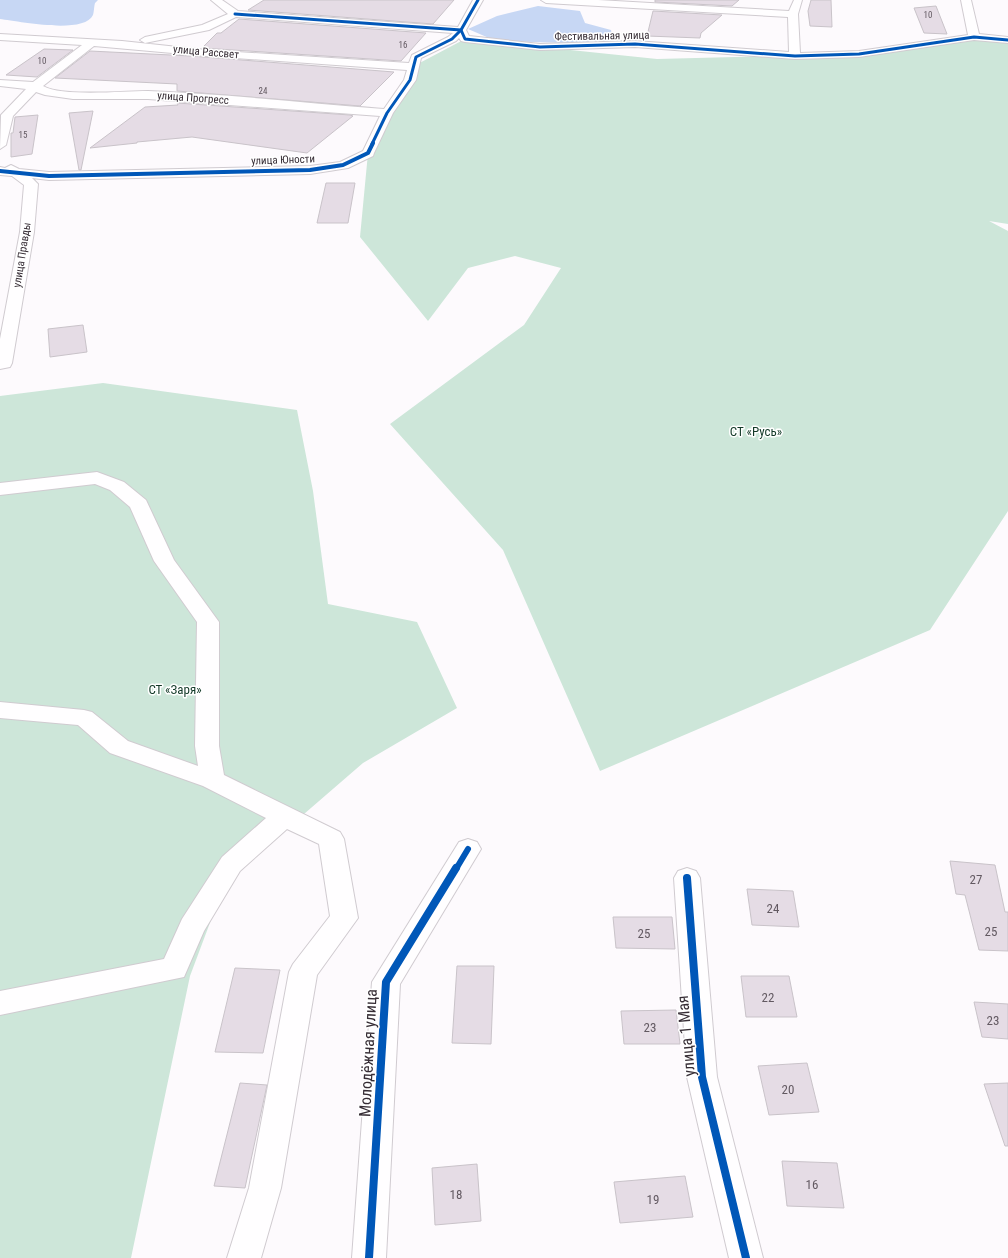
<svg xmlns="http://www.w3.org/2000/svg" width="1008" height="1258" font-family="'Roboto Condensed',sans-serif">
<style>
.green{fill:#cde6d9}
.water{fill:#c7d7f4}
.building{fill:#e5dce5;stroke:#c9c3c9}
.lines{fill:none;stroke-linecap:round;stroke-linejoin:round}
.minor-casing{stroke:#d0cbd0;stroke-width:2}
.minor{fill:#fffeff;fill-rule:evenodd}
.cycleway-far3-casing{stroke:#fff;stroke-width:4.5}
.cycleway-far2-casing{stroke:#fff;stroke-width:5.5}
.cycleway-far1-casing{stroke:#fff;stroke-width:9}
.cycleway-casing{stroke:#fff;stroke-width:10}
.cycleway-far3{stroke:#0057b8;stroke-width:3}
.cycleway-far2{stroke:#0057b8;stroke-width:4}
.cycleway-far1{stroke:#0057b8;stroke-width:6}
.cycleway{stroke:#0057b8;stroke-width:8}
.labels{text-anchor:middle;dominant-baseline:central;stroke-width:3;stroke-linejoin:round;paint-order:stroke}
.far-number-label{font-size:9px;fill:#625961}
.far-street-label{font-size:11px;fill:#362d35;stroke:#fff}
.park-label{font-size:13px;fill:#123927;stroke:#fff}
.near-number-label{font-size:13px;fill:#625961}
.near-street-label{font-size:16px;fill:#362d35;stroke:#fff}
</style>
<rect width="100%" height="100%" fill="#fdfafd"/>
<g class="green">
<polygon points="974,37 1008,43 1008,224 989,221 1008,231 1008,511 930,630 600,771 503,550 390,424 524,325 561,268 515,256 468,268 428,321 360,237 368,153 412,67 465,39 657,59 859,54"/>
<polygon points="103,383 297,410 313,491 328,604 417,622 457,708 363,763 304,814 251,852 214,912 190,976 131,1258 0,1258 0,396"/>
</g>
<g class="water">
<path d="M0,0H98L95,3C94,6 94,12 93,15C84,35 17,21 0,19Z"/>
<polygon points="538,6 580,11 585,23 611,30 613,40 567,43 496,41 468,29 497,16"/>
</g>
<g class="building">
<polygon points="264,0 454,0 433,24 248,10"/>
<polygon points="655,0 739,0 732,6 655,2"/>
<polygon points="811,0 831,0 832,27 810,26 808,11"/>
<polygon points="936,6 947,34 924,33 914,8"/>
<polygon points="653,11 722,15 701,33 700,38 647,36"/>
<polygon points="239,19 426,33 401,61 202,48 217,33 221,33"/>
<polygon points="44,49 73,50 37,77 6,75"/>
<polygon points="90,51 191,56 394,72 360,106 177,91 177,84 55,78"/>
<polygon points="177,103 350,115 353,116 307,153 192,137 137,142 137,143 90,148 145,107 178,105"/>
<polygon points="93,111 81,170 79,170 69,113"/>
<polygon points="38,115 32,154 11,157 11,133 13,133 15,117"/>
<polygon points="326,183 355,183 348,223 317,223"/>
<polygon points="83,325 87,352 50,357 48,329"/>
<polygon points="950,861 995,865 1005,912 1008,912 1008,951 979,950 965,895 956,894"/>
<polygon points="747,889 793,891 799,927 752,925"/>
<polygon points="613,917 672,917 675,949 616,948"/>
<polygon points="457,966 494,966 491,1044 452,1043"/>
<polygon points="235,968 280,970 263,1053 215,1052"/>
<polygon points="741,976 789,976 797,1017 746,1017"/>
<polygon points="974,1002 1008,1004 1008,1039 982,1037"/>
<polygon points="676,1010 680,1044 624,1044 621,1011"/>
<polygon points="807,1063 819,1112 769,1115 758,1066"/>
<polygon points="240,1083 267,1085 245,1188 214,1186"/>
<polygon points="1008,1083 1008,1146 1005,1146 984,1084"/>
<polygon points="782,1161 837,1163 844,1208 787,1206"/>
<polygon points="477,1164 481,1221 435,1225 432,1168"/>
<polygon points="685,1176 693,1217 620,1223 614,1182"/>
</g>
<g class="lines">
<defs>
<g id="minor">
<path d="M211,0H222L238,11L458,27L473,0H483L466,30L469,36L540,44L635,41L789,52L788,17L546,3L541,0H598L789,11L794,0H802L798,14L800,53L859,51L968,35L961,0H971L979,34L1008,37V43L974,40L859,57L795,59L635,47L540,50L465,42L461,41L459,38L456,41L421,58L416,80L393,113L374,153L373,156L348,168L310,174L49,180L32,178L38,184L34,232L12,363L10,367L0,369V339L20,232L24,185L12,176L0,175V167L5,168L11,165L19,169L49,172L310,166L340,162L363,151L380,116L148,99H73L45,95L36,92L13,116L6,145L0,149L1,115L26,89L0,86V80L33,82L82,45L0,40V34L122,41L206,50L409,63L412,55L448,37L453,33L236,17L209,30L145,43L140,40L145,37L202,25L228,14ZM94,46L206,56L407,70L404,80L384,109C305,103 226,94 148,91C123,91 62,97 43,86Z"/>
<polygon points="97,472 124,482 146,500 174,560 219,622 219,746 224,775 340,832 344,839 358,918 317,975 281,1188 261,1258 227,1258 249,1188 289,972 293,964 330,916 319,844 287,829 240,871 204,931 184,977 0,1015 0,991 164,959 182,919 222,857 266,818 203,786 110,753 78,725 0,718 0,702 84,710 92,712 128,741 198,766 195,746 197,622 154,561 130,507 110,490 95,484 0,495 0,483"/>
<polygon points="468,839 477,842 481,849 400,984 386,1258 352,1258 372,982 459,842"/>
<polygon points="687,868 696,871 700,878 717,1077 763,1258 729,1258 687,1077 674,878 678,871"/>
</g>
</defs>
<use href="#minor" class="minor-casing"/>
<use href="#minor" class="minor"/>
<defs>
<g id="cycleway-far3">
<polyline points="235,14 461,30 465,39 540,47 635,44 795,56 859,54 974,37 1008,40"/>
<polyline points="372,144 387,113 410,80 416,57 452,39 461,30 478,0"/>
</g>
<polyline id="cycleway-far2" points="0,171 49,176 310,170 343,165 368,153 373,143"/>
<polyline id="cycleway-far1" points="456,869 468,849"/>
<g id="cycleway">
<polyline points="687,878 702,1077 746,1258"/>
<polyline points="369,1258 386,982 456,868"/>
</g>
</defs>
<use href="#cycleway-far3" class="cycleway-far3-casing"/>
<use href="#cycleway-far2" class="cycleway-far2-casing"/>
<use href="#cycleway-far1" class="cycleway-far1-casing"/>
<use href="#cycleway" class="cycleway-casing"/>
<use href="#cycleway-far3" class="cycleway-far3"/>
<use href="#cycleway-far2" class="cycleway-far2"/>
<use href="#cycleway-far1" class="cycleway-far1"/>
<use href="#cycleway" class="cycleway"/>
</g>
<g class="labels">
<g class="far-number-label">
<text x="928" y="15">10</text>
<text x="403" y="45">16</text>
<text x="42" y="61">10</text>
<text x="263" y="91">24</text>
<text x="23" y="135">15</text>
</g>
<g class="far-street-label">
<text transform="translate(602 36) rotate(-1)">Фестивальная улица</text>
<text transform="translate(206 52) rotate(5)">улица Рассвет</text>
<text transform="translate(193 98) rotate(4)">улица Прогресс</text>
<text transform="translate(283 160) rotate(-2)">улица Юности</text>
<text transform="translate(22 255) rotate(-81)">улица Правды</text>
</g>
<g class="park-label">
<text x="756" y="431">СТ «Русь»</text>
<text x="175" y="689">СТ «Заря»</text>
</g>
<g class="near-number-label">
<text x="976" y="879">27</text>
<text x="773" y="908">24</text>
<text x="991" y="931">25</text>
<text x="644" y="933">25</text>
<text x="768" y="997">22</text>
<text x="993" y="1020">23</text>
<text x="650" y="1027">23</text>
<text x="788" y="1089">20</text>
<text x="812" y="1184">16</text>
<text x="456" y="1194">18</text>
<text x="653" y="1199">19</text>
</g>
<g class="near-street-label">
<text transform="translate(686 1036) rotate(-95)">улица 1 Мая</text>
<text transform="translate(368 1053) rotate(-87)">Молодёжная улица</text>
</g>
</g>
</svg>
